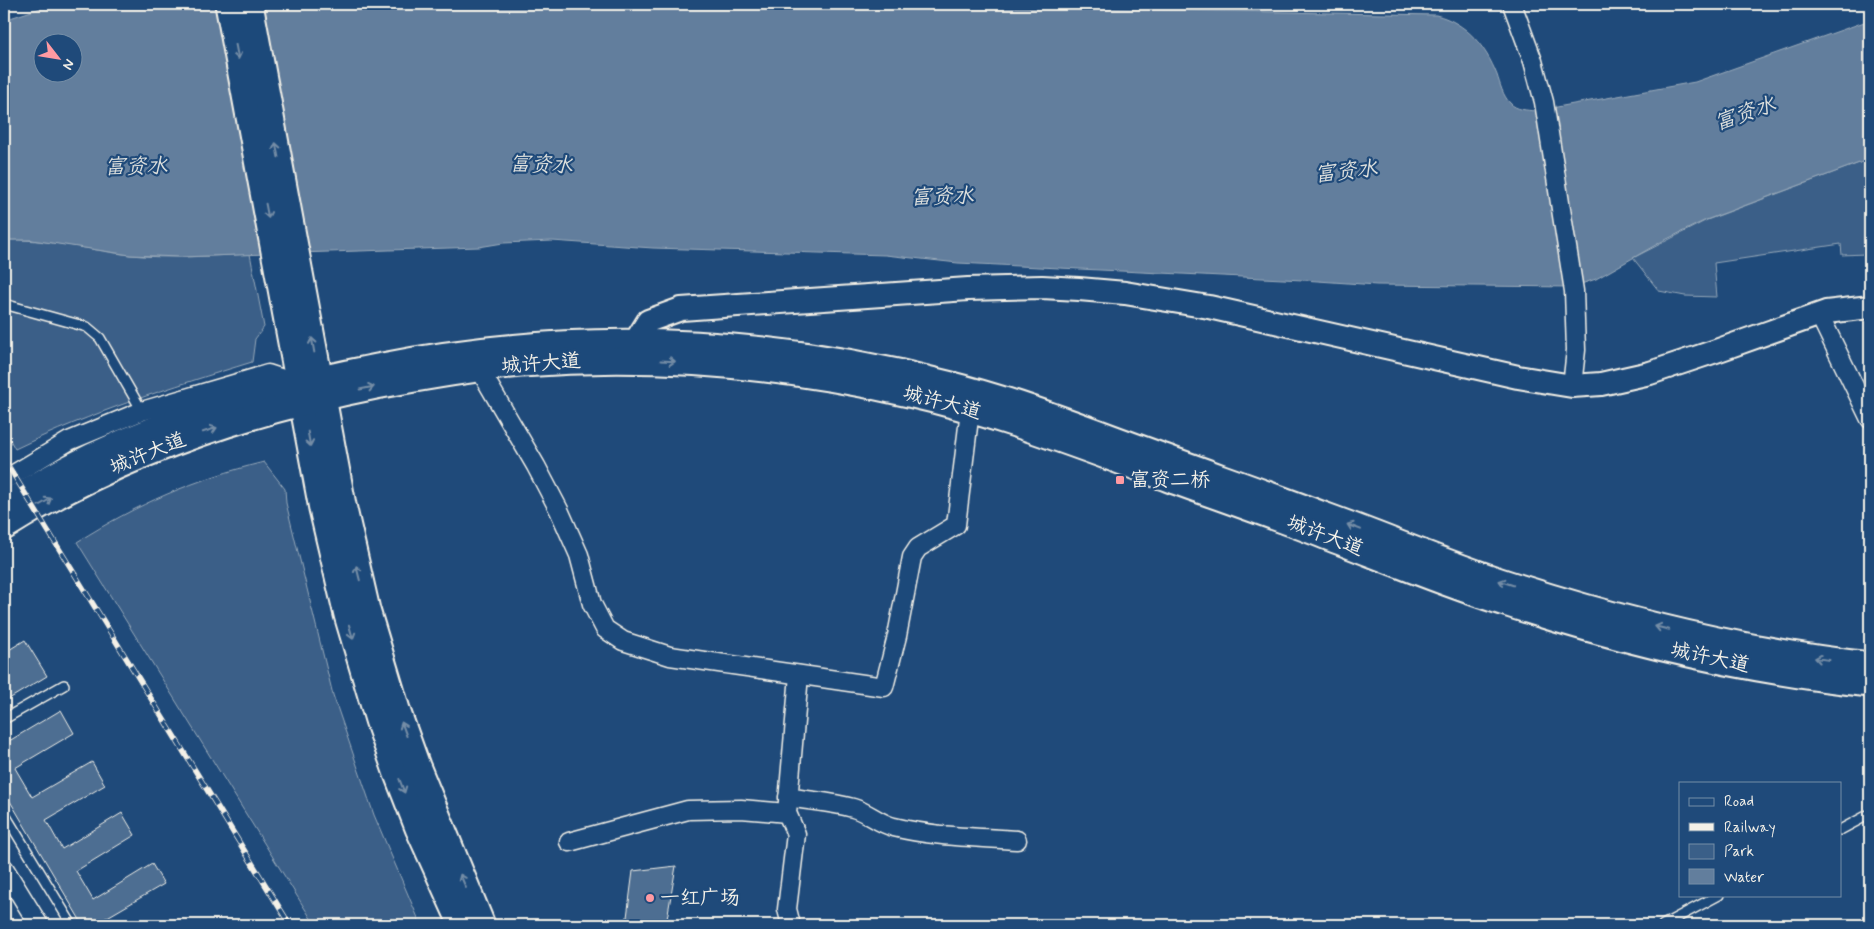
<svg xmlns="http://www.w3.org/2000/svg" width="1874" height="929" font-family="Mynerve,'LXGW WenKai TC',sans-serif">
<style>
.green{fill:#3a5f88;stroke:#97a8b8}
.water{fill:#627e9d;stroke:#9cacbb;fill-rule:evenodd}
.building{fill:#4d6e92;stroke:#f4f1e8}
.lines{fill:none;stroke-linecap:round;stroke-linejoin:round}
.service-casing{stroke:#f4f1e8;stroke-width:12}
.minor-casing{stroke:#f4f1e8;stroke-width:21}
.tertiary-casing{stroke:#f4f1e8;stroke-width:26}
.secondary-casing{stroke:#f4f1e8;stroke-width:29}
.service{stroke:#1f4a7a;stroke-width:9}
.minor{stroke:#1f4a7a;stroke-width:18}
.tertiary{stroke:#1f4a7a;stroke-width:22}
.secondary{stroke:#1f4a7a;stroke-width:25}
.rail-casing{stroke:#f4f1e8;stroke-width:5.5}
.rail{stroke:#1f4a7a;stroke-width:4;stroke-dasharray:11;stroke-linecap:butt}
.oneway{stroke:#748da6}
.poi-dot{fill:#ff9aa2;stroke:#1f4a7a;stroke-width:2}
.labels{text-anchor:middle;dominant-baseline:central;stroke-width:4.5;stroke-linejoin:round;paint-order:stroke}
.street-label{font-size:20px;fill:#f4f1e8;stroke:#1f4a7a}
.poi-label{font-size:20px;fill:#f4f1e8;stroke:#1f4a7a;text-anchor:start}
.water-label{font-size:21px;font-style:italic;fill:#dee0dd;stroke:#1f4a7a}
</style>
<rect width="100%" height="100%" fill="#1f4a7a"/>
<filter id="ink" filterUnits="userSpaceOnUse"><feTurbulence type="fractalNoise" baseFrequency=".02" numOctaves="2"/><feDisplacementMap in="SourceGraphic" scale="10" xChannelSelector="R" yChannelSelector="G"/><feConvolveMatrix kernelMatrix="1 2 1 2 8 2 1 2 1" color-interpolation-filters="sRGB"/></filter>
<g filter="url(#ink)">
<g class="green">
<polygon points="1870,159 1870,294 1868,294 1865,254 1842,255 1841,244 1714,263 1717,297 1685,296 1659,291 1633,258 1707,220"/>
<path d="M4,240C46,238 88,250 130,255C170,259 210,256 250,254L264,327L255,339L252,362C171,387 92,412 15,449L4,429Z"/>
<path d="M264,462L285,489L286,503L333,695L374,815L421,925H315L77,542C137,504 195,479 264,462Z"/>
</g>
<path class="water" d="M53,4H859L1436,15C1467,23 1486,47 1497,75C1500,84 1503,96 1510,103C1516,110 1527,110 1535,111L1695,82L1870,20V159L1706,220L1661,242L1596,279L1572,287L1377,285L1303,280L958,263L885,255L653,248L552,241L503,243L479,247L179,257L130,255L32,240H4V20ZM42,42H72V72H42Z"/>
<g class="building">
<polygon points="25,640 47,676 4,702 4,653"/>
<polygon points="61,710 74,733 15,768 32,797 92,762 105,785 46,820 62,849 122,813 135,835 76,871 93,900 152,864 164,884 104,919 108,925 83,925 4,791 4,744"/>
<polygon points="676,866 666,925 626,925 633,871"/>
</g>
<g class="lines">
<defs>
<g id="service">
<polyline points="4,304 87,327 100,338 142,411"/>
<polyline points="4,719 64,685"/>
<polyline points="4,813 72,925"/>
<polyline points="1840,830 1870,814"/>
<polyline points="1663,925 1719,895"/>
</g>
<g id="minor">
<polyline points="1512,4 1533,61 1544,102 1574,291 1576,350 1572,386"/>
<polyline points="1819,314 1870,419"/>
<polyline points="480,370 536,466 559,510 579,555 592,604 605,629 623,641 670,656 884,687 897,636 912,557 918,548 956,525 970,410"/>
<polyline points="4,480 69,441 142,411 268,374 298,384"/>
<path d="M788,797C810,801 832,802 853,808C868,812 879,824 894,827C934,837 976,837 1017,840"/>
<polyline points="569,842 688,810 741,809 787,813"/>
<polyline points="4,868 39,925"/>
<polyline points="791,925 787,909 796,834 787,813 799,675"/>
</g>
<polyline id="tertiary" points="636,359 635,342 648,321 681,309 968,289 1042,287 1079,289 1125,293 1209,307 1518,377 1572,386 1601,384 1650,373 1716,351 1826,312 1870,307"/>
<g id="secondary">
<polyline points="228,4 322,509 347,615 378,720 397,774 418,828 462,925"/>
<polyline points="250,4 343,505 367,610 398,713 417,766 482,925"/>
<path d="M4,505C116,433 247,392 377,367C569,329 759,335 948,384C1024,403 1097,433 1170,459C1222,478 1274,496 1326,516C1387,538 1447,564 1509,584C1627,622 1747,651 1870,665"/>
<path d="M4,527C117,455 245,412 376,386C424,377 473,368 521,364C651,354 783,365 909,394C998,414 1083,448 1169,479C1221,498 1274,516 1325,536C1383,558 1440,582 1499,601C1620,641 1744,671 1870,684"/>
</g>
</defs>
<use href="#service" class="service-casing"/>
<use href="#minor" class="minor-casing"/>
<use href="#tertiary" class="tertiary-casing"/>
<use href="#secondary" class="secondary-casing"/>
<use href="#service" class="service"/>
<use href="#minor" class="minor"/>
<use href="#tertiary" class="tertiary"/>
<use href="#secondary" class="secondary"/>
<defs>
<polyline id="rail" points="4,459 290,925"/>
</defs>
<use href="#rail" class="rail-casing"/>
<use href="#rail" class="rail"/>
</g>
<defs><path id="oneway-shaft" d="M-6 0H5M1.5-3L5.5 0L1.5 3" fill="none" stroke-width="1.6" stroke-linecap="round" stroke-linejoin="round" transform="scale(1.25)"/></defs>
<g class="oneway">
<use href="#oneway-shaft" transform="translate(237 52) rotate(79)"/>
<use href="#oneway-shaft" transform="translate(277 150) rotate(-101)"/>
<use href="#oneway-shaft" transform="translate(267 211) rotate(79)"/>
<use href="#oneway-shaft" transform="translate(313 345) rotate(-100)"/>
<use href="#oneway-shaft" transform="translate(668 361) rotate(3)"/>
<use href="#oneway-shaft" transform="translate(367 388) rotate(-11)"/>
<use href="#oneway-shaft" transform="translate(210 430) rotate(-18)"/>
<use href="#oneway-shaft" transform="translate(309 439) rotate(80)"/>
<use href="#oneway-shaft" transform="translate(45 502) rotate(-30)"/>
<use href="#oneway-shaft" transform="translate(1354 527) rotate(-159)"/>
<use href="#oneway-shaft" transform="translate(358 573) rotate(-104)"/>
<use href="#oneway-shaft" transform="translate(1506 583) rotate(-162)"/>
<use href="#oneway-shaft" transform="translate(1662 628) rotate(-166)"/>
<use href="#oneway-shaft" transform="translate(351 632) rotate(74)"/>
<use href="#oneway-shaft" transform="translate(1822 659) rotate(-172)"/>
<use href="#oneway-shaft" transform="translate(404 729) rotate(-110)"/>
<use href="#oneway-shaft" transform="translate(402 786) rotate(69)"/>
<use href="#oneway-shaft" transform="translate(463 881) rotate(-113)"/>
</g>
</g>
<g class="poi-dot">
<rect x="1115" y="475" width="10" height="10" rx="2.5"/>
<circle cx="650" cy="898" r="5"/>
</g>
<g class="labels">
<g class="street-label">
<text transform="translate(541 364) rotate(-4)">城许大道</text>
<text transform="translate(942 403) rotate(15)">城许大道</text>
<text transform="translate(148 454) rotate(-22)">城许大道</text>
<text transform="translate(1325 536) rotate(21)">城许大道</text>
<text transform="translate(1710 658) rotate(12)">城许大道</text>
</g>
<g class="poi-label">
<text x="1130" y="480">富资二桥</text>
<text x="660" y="898">一红广场</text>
</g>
<g class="water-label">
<text transform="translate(1745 114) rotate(-19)">富资水</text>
<text transform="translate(541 165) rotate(2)">富资水</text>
<text transform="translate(136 167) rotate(-1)">富资水</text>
<text transform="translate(1346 172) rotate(-6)">富资水</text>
<text transform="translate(942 197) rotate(-2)">富资水</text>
</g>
</g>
<rect width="1874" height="929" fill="none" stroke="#1f4a7a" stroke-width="20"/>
<rect x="10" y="10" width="1854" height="909" fill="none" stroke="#f4f1e8" stroke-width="2" filter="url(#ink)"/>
<rect x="1679" y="782" width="162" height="115" fill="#1f4a7a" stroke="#748da6"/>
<rect x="1689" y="798" width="25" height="8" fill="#1f4a7a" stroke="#748da6"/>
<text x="1724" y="806" font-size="15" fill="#f4f1e8">Road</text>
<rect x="1689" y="823" width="25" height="8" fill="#f4f1e8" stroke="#748da6"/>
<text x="1724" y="832" font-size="15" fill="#f4f1e8">Railway</text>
<rect x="1689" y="844" width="25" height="15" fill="#3a5f88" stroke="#748da6"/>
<text x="1724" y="856" font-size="15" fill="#f4f1e8">Park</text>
<rect x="1689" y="869" width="25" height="15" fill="#627e9d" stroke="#748da6"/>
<text x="1724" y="882" font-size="15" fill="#f4f1e8">Water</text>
<g transform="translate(58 58) rotate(121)"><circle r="24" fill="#1f4a7a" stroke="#748da6"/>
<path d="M0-4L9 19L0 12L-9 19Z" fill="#ff9aa2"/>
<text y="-8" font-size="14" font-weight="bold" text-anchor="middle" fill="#f4f1e8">N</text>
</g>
</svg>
